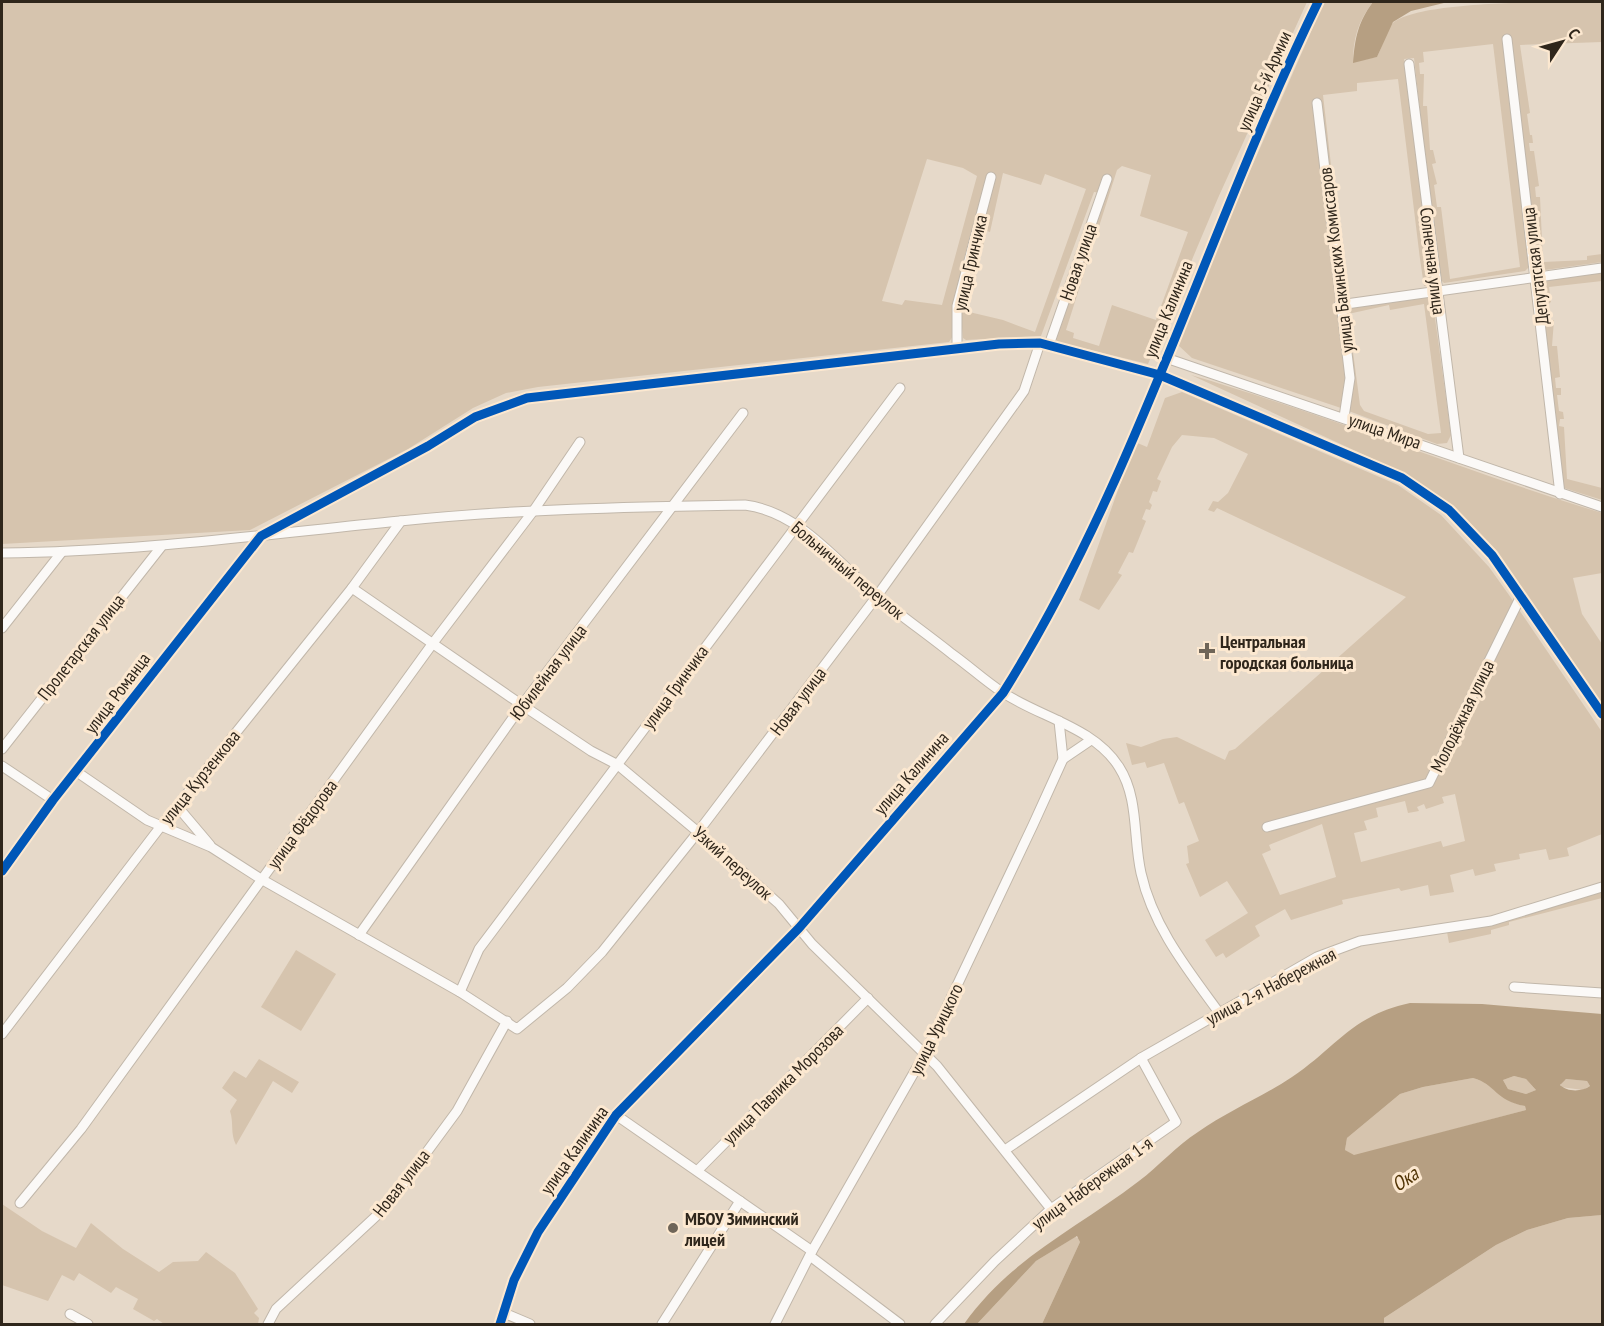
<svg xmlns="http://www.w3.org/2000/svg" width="1604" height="1326" font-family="'PT Sans Narrow',sans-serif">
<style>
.green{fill:#d6c4ae;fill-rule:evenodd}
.water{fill:#b69f82;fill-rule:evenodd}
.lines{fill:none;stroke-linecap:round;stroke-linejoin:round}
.minor-casing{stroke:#c1b7aa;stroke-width:11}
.minor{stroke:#fbf9f7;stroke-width:9}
.cycleway-casing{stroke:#fce8d0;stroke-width:13}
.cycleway{stroke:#0057b8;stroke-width:9}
.poi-dot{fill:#6f6558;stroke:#fce8d0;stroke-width:2}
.labels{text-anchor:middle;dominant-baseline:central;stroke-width:6;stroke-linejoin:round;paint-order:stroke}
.street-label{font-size:18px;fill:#2f261b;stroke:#fce8d0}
.poi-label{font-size:18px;font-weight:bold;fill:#2f261b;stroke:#fce8d0;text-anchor:start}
.water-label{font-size:20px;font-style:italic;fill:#513405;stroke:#fce8d0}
</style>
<rect width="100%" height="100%" fill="#e6d9c9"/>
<g class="green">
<path d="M2,2H1307L1218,198L1148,364L1058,342L1055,338L1102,193L1094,192L1041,336L966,340L963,338L960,304L993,175L988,174C977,214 963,255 956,296C954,309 958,332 949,342L538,387L506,393L473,408L408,449L250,530L2,544ZM927,159L963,168L977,176L942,305L905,300L902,305L882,301ZM1122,166L1151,175L1140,216L1188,232L1156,320L1112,305L1099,346L1073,338L1074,333L1066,330L1117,170ZM1003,173L1041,185L1045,174L1086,189L1035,332L1003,320L965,311L987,231L990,232Z"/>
<path d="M1324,2H1373C1358,21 1353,39 1353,62L1377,57C1382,47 1386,33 1392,24C1415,0 1562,2 1602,2V42L1520,45L1530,113L1527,114L1530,135H1532L1533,143H1529L1530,151H1534L1539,186L1535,187L1536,197H1540L1543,262L1587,260V256L1602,254V262L1545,270L1538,264L1510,36L1530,266L1525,271L1444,283L1439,278L1414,58L1404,59L1432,285L1424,286L1420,259L1398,79L1357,83V91L1323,95L1346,296L1349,301L1432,296L1451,435L1447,443L1437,444L1338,407L1192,358L1178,345L1177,340L1197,292ZM1493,44L1520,267L1450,279L1441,207H1437L1434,185L1437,184L1432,164L1436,163L1433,150H1430L1427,106H1423L1424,74H1420L1419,63L1424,62L1423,52ZM1424,304L1441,433L1428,434L1364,411L1360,405L1348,314L1389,305L1390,310Z"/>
<polygon points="1602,270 1602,281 1549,287 1551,302 1548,304 1550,320 1554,320 1552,346 1557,346 1560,377 1555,378 1556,388 1561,388 1561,395 1557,395 1559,411 1563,412 1564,419 1560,419 1559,426 1564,427 1567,479 1602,488 1602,500 1561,487 1540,279"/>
<path d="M1191,375C1330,416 1464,471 1602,513V573L1573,578L1582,614L1602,644V705L1489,543L1457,510L1397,470Z"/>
<path d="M1182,392L1398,485L1441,515L1489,567L1509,595L1602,732V834L1567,848L1569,856L1549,860L1546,849L1519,854L1520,859L1494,864L1496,871L1475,876L1473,869L1450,875L1454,892L1430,896L1428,885L1401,891L1399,888L1342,900L1343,904L1291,920L1285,909L1255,926L1260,936L1226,958L1223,953L1216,957L1205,940L1248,913L1227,881L1200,897L1186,864L1189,863L1187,846L1199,841L1184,802L1179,804L1164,763L1147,768L1145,762L1132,765L1126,743L1141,747L1163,739L1177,737L1225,760L1229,751L1235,749L1406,597L1217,508L1214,512L1208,510L1213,501L1218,502L1228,493L1248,454L1214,438L1182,435L1172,447L1157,479L1161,481L1157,492L1153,491L1149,502L1152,505L1150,510L1146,509L1142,519L1146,521L1133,553L1129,552L1118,573L1122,575L1099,610L1079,600L1135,442L1147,447L1165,398ZM1455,794L1465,841L1443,847L1441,841L1361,862L1354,833L1367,830L1364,821L1378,817L1376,808L1405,801L1408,813L1419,811L1417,807L1424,804L1426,809L1444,803L1442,797ZM1322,824L1336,877L1280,895L1262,854L1271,850L1269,845Z"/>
<polygon points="1602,889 1602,898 1509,922 1509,925 1491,930 1491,934 1449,943 1447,932 1497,921"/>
<polygon points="296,950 336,974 301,1031 261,1007"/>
<path d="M259,1059L299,1082L292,1093L273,1081L236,1145C230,1133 234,1123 230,1111L237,1100L222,1088L234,1071L246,1078Z"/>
<polygon points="1514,1076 1526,1079 1536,1090 1526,1094 1508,1089 1503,1080"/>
<path d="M1473,1078C1493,1083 1501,1102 1525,1106L1526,1110L1354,1156L1345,1150L1347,1138L1400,1094L1423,1087Z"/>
<polygon points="1566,1079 1587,1081 1590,1086 1583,1090 1561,1087 1561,1082"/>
<polygon points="2,1204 42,1231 76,1248 91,1223 123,1249 159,1272 173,1262 198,1261 206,1252 235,1273 258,1309 254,1313 259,1318 258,1324 164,1324 157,1319 154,1321 133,1309 138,1299 116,1287 111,1293 79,1273 74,1281 62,1275 48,1301 2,1285"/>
<polygon points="1602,1215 1602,1324 1384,1324 1384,1318 1496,1245 1527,1230 1568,1218"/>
<polygon points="1075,1237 1079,1238 1080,1242 1042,1324 977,1324 1036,1261"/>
</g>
<g class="water">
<path d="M1373,2H1448L1411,11L1393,22L1377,57L1353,63C1355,38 1358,22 1373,2Z"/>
<path d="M1410,1003L1482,1004L1602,1014V1215L1568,1218L1527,1230L1496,1245L1384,1318V1324H1042L1080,1242L1077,1236L1036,1261L977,1324H964C1013,1256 1075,1230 1139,1181C1159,1166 1176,1146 1198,1132C1228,1111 1262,1097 1292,1077C1338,1046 1351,1016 1410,1003ZM1514,1076L1526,1079L1536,1090L1526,1094L1508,1089L1503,1080ZM1473,1078C1496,1084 1495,1101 1525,1106L1526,1110L1354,1155L1345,1150L1347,1138L1400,1094L1423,1087ZM1566,1079L1587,1081L1590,1086C1582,1092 1567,1092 1560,1085Z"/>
</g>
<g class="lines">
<defs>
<g id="minor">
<polyline points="1507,39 1560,494"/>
<polyline points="1409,64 1459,458"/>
<polyline points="1317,103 1350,378 1344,417"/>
<polyline points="1339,305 1602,268"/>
<polyline points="1049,345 1107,179"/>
<polyline points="957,349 957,306 991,177"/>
<polyline points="1166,358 1602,507"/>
<path d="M2,553C135,552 267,534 400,521C515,509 630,507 745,505C800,512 837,562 877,596C901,616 927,634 952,654C969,666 985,681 1002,692C1039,717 1094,727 1119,767C1139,798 1133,838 1141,873C1153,927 1188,970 1220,1014"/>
<polyline points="352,588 522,705 591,751 618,765 698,832 779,904 812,944 937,1066 1051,1209"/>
<polyline points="2,628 61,553"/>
<polyline points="2,749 161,547"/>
<polyline points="1063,759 1091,740"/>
<polyline points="2,766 53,800"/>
<polyline points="77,772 147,820 211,847 261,879 460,992 517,1029 567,988 602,952 698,832 877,596 1024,391 1040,343"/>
<polyline points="177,806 210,845"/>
<polyline points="1267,827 1429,783 1521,596"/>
<polyline points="2,871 53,800 261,536 428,446 475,417 527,398 999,344 1040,343 1160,375 1402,478 1449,510 1492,555 1602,714"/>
<polyline points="359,935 522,705 743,413"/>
<polyline points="1514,987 1602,993"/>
<polyline points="460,992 479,949 900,388"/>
<polyline points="2,1034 161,826 352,588 401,521"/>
<polyline points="616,1115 812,1251"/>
<polyline points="1005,1150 1141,1058 1317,957 1360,941 1491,921 1602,887"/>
<polyline points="698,1170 868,998"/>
<polyline points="20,1203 81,1129 433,643 534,510 580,442"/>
<polyline points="810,1256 900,1324"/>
<polyline points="504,1313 530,1324"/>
<polyline points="70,1314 88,1324"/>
<polyline points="268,1324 276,1309 387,1206 457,1111 507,1021"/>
<path d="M500,1324L514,1280L538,1232L616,1115L799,928L1003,693C1138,478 1207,229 1318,2"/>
<polyline points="662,1324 740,1201"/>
<polyline points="775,1324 812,1251 924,1055 1033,825 1063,759 1059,721"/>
<polyline points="935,1324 995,1261 1051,1209 1176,1122 1141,1058"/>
</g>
</defs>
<use href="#minor" class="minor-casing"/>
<use href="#minor" class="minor"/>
<defs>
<g id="cycleway">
<polyline points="2,871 53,800 261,536 428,446 475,417 527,398 999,344 1040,343 1160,375 1402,478 1449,510 1492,555 1602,714"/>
<path d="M500,1324L514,1280L538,1232L616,1115L799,928L1003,693C1138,478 1207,229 1318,2"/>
</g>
</defs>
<use href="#cycleway" class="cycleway-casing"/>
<use href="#cycleway" class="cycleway"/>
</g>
<g class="poi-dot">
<path d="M1204 642h6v6h6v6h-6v6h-6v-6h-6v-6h6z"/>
<circle cx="673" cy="1228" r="6"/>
</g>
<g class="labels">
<g class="street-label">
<text transform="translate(1264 81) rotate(-66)">улица 5-й Армии</text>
<text transform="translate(1336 260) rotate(-97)">улица Бакинских Комиссаров</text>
<text transform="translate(1433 261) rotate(83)">Солнечная улица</text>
<text transform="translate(1078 262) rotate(-71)">Новая улица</text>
<text transform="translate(970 263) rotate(-77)">улица Гринчика</text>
<text transform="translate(1535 266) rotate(-97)">Депутатская улица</text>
<text transform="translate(1168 309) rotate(-68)">улица Калинина</text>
<text transform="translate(1385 431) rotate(19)">улица Мира</text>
<text transform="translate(848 570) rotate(40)">Больничный переулок</text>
<text transform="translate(81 647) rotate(-52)">Пролетарская улица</text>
<text transform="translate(548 672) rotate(-53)">Юбилейная улица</text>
<text transform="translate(675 687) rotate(-54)">улица Гринчика</text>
<text transform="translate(117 693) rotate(-53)">улица Романца</text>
<text transform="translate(798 701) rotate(-53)">Новая улица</text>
<text transform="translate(1462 716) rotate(-64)">Молодёжная улица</text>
<text transform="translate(911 773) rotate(-49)">улица Калинина</text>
<text transform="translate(200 777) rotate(-51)">улица Курзенкова</text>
<text transform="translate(302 824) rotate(-54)">улица Фёдорова</text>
<text transform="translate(733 863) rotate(42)">Узкий переулок</text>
<text transform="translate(1271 986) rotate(-28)">улица 2-я Набережная</text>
<text transform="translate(936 1029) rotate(-64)">улица Урицкого</text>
<text transform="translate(783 1084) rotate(-45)">улица Павлика Морозова</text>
<text transform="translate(574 1150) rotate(-55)">улица Калинина</text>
<text transform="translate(401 1183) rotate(-52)">Новая улица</text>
<text transform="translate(1092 1183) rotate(-36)">улица Набережная 1-я</text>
</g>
<g class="poi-label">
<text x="1220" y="641">Центральная<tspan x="1220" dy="21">городская больница</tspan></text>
<text x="685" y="1218">МБОУ Зиминский<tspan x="685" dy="21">лицей</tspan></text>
</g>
<g class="water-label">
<text transform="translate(1405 1179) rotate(-34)">Ока</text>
</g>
</g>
<rect width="1604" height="1326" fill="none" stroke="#2f261b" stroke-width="6"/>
<g transform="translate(1562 42) rotate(54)" stroke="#fce8d0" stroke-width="4.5" paint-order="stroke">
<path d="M0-4.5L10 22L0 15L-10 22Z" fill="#2f261b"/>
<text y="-9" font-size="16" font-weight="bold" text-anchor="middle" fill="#2f261b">С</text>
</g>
</svg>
